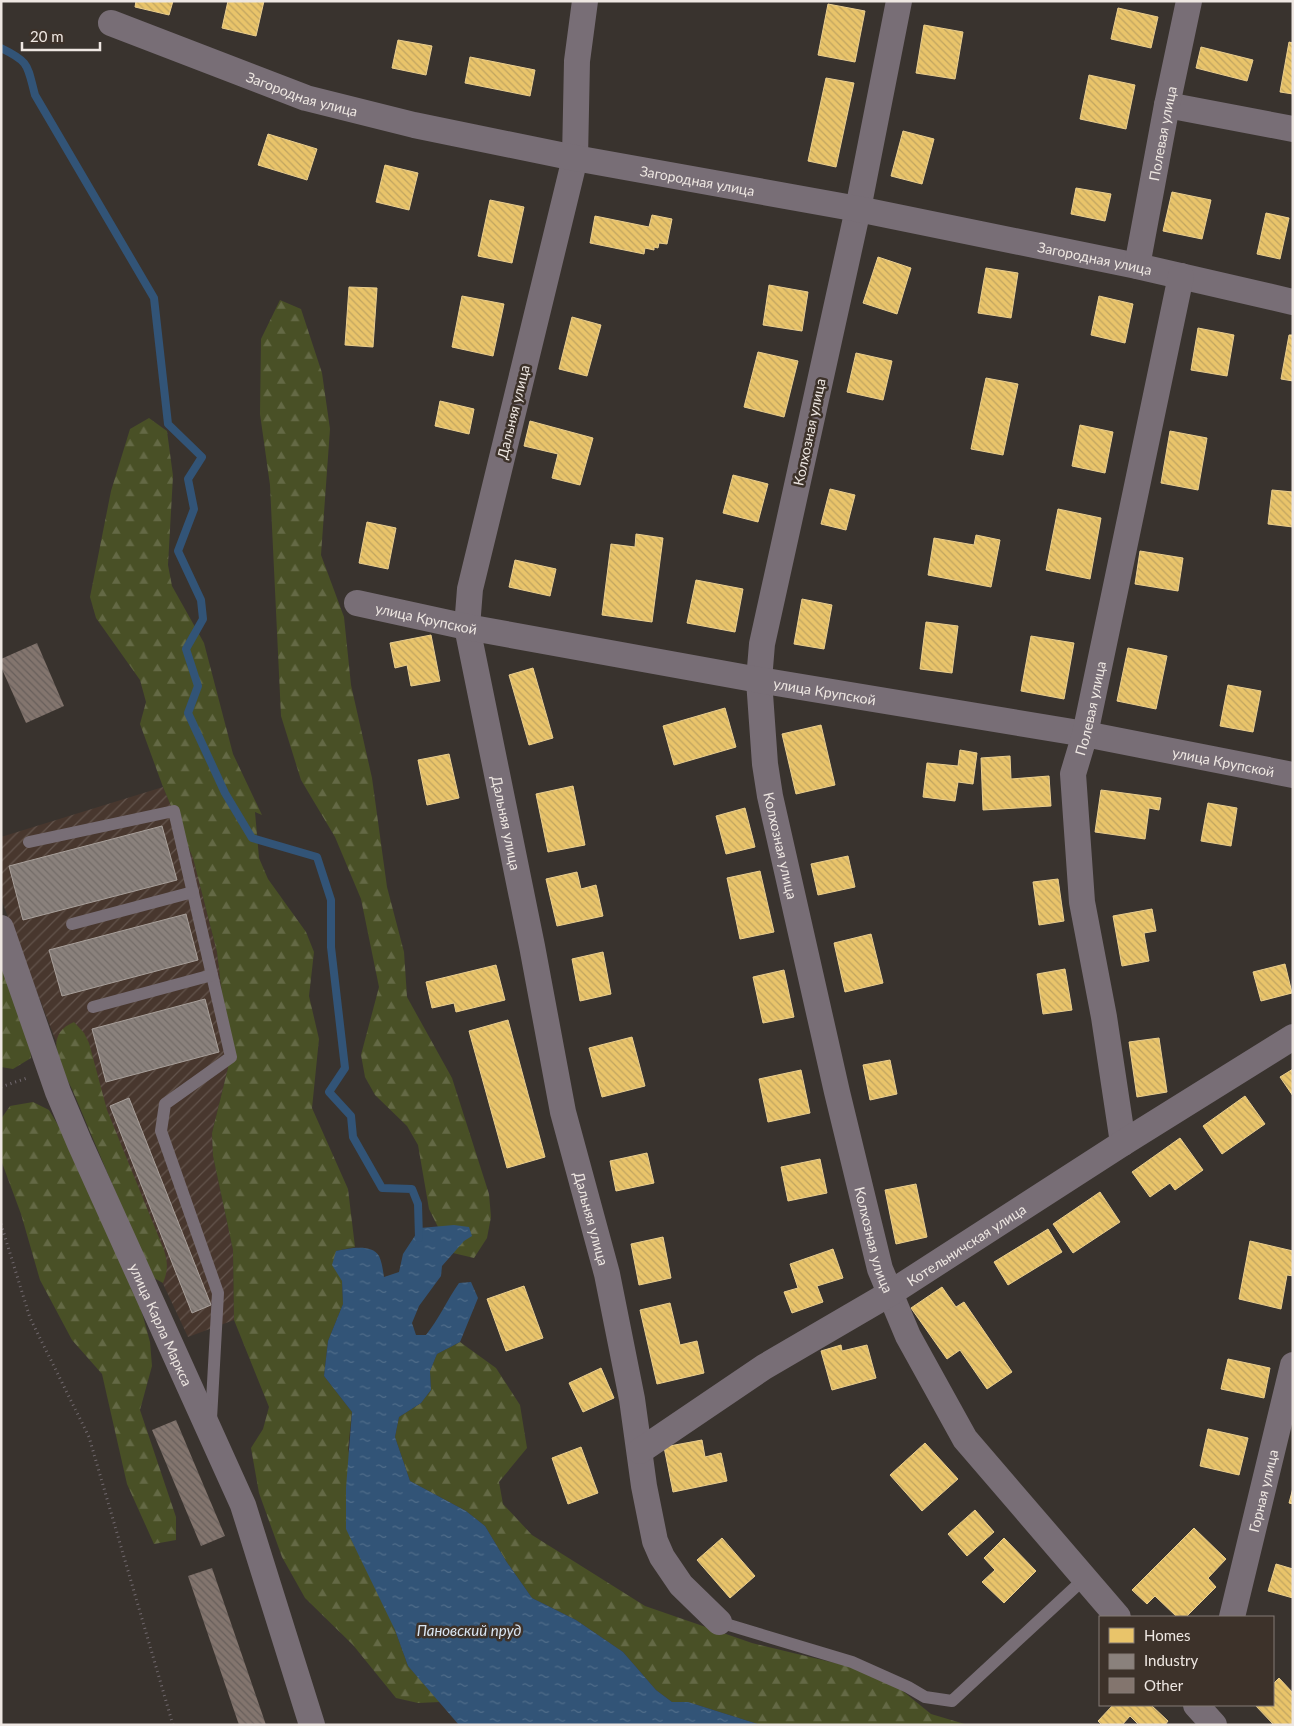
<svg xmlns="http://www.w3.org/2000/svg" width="1294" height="1726" font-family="Lato,sans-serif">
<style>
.industrial{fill:url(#industrial-furrows)}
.forest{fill:url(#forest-firs)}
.water{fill:url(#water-ripples)}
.homes{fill:url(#homes-back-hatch);stroke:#eace8e}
.industry{fill:url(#industry-back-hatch);stroke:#a8a09b}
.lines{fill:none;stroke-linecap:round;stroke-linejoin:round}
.stream{stroke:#325477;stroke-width:8}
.building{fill:url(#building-back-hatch)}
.path{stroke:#71696e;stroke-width:3;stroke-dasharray:1 4;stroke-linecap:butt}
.service{stroke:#786e76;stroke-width:12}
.minor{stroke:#786e76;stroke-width:26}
.labels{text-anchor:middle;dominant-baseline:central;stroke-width:5;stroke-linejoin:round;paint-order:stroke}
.street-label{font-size:14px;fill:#eee7e2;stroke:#3d322a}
.water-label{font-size:15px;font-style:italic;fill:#d9e5f2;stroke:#3d322a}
</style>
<defs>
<pattern id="industrial-furrows" width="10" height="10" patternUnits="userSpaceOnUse" patternTransform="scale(1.25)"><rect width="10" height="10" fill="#48372e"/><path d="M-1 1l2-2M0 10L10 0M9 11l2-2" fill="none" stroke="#63544c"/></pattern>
<pattern id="forest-firs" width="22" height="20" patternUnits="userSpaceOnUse" patternTransform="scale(1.25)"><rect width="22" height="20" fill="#495026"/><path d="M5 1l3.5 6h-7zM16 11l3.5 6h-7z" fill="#646945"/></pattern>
<pattern id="water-ripples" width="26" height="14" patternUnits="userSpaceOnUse" patternTransform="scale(1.25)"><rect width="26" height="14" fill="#325477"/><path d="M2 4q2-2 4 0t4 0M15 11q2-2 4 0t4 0" fill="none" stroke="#506d8a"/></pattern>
<pattern id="homes-back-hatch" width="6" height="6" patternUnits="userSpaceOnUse" patternTransform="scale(1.25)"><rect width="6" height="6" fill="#e9c46a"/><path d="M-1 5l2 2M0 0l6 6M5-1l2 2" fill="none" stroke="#c0a460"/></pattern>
<pattern id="industry-back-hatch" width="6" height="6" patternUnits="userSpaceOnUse" patternTransform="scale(1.25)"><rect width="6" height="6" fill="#8a817c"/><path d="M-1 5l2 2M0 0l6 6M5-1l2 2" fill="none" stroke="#736c68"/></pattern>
<pattern id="building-back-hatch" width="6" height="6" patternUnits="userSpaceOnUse" patternTransform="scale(1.25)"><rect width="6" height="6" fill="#83756e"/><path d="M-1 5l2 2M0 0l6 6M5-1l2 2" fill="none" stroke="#685f5b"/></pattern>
</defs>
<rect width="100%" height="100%" fill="#39332e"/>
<polygon class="industrial" points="163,787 193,858 217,952 228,1044 228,1068 212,1133 213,1156 233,1250 234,1320 188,1337 88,1124 1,899 1,837"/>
<g class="forest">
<polygon points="280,300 301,309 322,373 330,429 321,555 344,617 351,685 372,778 387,887 404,952 407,997 452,1078 489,1194 491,1217 487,1238 474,1258 453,1253 449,1249 429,1209 418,1145 407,1126 375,1095 365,1077 361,1055 379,987 361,899 335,837 301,780 281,716 270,485 260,414 261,339"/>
<polygon points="149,418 167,431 173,476 168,565 172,586 204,643 233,754 262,815 255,812 259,858 268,879 306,932 314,952 309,996 319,1039 312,1108 348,1189 355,1247 336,1251 342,1281 343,1304 328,1341 324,1376 352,1412 348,1449 395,1630 408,1666 440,1702 418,1703 396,1698 353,1645 305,1598 282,1557 259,1493 251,1448 263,1429 269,1407 234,1320 233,1250 213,1156 212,1133 228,1068 228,1044 217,952 193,858 163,787 140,724 146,702 140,680 96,618 90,597 111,491 130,429"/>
<polygon points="1,954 29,1035 31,1058 13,1069 1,1067"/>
<path d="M74,1022L84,1033L89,1043L107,1110L164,1250C168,1263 168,1271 163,1283L154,1278L148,1269L72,1089C61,1066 42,1035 74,1022Z"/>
<polygon points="33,1102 49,1110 107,1207 138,1298 150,1342 152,1366 140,1410 176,1517 176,1540 154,1544 127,1484 102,1374 72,1340 40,1280 21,1214 1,1160 1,1119 10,1106"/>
<polygon points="460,1342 496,1368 520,1405 527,1448 499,1482 503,1504 532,1535 645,1606 752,1643 860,1669 899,1688 931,1714 968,1725 761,1725 688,1702 672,1702 656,1690 623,1652 576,1620 532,1598 506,1561 485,1526 466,1511 410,1481 395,1437 399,1417 421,1403 431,1390 430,1371 437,1354"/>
</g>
<path class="water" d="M454,1225L469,1227L472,1236L464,1241L442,1266L441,1276L419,1306L412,1323L416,1335H426C439,1319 447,1300 459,1283L471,1282L478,1298L460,1342L437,1354L430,1371L431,1390L421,1403L399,1417L395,1437L410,1481L466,1511L485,1526L506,1561L532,1598L576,1620L623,1652L656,1690L672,1702H688L761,1725H459L408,1666L395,1630L346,1529V1488L352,1412L324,1376L328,1341L343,1304L342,1281L332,1265L336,1251C348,1249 371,1243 379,1256C382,1262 383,1271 384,1277L399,1272L403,1254L420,1228Z"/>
<g class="homes">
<polygon points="136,1 173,1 169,15 135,7"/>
<polygon points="228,1 264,1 256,36 222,28"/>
<polygon points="828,4 865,11 855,62 818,55"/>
<polygon points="1118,8 1158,17 1151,48 1111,39"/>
<polygon points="924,25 963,32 955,79 916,73"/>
<polygon points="398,40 432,46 426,75 392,68"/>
<polygon points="1289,42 1293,43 1293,94 1280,92"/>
<polygon points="1201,47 1253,60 1247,81 1196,68"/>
<polygon points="470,57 535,70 530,96 465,83"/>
<polygon points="1089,75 1135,85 1126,129 1080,119"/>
<polygon points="826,78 854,83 836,167 808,161"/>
<polygon points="903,131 934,139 922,184 891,176"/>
<polygon points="268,134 317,149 307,180 258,165"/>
<polygon points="385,165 418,173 409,210 376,202"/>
<polygon points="1076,188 1111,194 1105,221 1071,214"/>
<polygon points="1172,192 1211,200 1202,239 1163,231"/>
<polygon points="490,200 524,207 512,263 478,256"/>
<polygon points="1266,213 1289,218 1280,259 1257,254"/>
<polygon points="652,215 672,219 667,244 659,243 658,248 654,247 654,250 645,248 644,254 590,243 595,216 649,227"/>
<polygon points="878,257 911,268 897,314 863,303"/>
<polygon points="986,268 1018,273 1011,318 978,313"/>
<polygon points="769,285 808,292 802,331 763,325"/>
<polygon points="349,287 377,288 373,347 345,345"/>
<polygon points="462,296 504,304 493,356 452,347"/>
<polygon points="1099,296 1133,304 1125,343 1091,335"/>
<polygon points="572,317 601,325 587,376 559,369"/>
<polygon points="1198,328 1234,335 1227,376 1191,370"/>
<polygon points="1289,335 1293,335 1293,381 1281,379"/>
<polygon points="758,352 798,361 784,417 744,407"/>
<polygon points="856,353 892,361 883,400 847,392"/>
<polygon points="986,378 1018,384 1003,455 971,449"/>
<polygon points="440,401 474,409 469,434 435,426"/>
<polygon points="530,421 593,438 580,485 552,478 558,454 524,446"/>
<polygon points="1080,425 1113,432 1105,473 1072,466"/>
<polygon points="1170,431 1207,438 1198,490 1161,483"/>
<polygon points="733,475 768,484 758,522 723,513"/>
<polygon points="830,489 855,495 846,530 821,524"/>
<polygon points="1272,490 1293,492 1293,527 1268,524"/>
<polygon points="1058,509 1101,518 1090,579 1046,570"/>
<polygon points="367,522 396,528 388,569 359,563"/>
<polygon points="636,534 663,538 652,622 602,615 611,544 635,547"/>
<polygon points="976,535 1000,540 991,587 928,575 934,538 974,545"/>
<polygon points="1140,551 1183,558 1178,591 1135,584"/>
<polygon points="515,560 556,569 550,596 509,587"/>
<polygon points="696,580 743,589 735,632 687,623"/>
<polygon points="802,599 832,605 824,649 794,644"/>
<polygon points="926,622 958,626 952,673 920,669"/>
<polygon points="431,635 440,681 411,686 407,665 395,668 390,643"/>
<polygon points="1031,636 1074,643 1064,699 1021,691"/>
<polygon points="1128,648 1167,656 1156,709 1117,701"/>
<polygon points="533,668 553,738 529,745 509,675"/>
<polygon points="1228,685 1261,691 1253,732 1220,726"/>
<polygon points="725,708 736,747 674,765 663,726"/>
<polygon points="821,725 835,785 796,794 782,734"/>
<polygon points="960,750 977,753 973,784 958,782 955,801 923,797 927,763 958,766"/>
<polygon points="449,754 459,798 427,805 418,760"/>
<polygon points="1010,756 1011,779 1049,776 1051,806 983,810 981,758"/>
<polygon points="573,786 585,845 548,852 536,794"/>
<polygon points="1101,790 1161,798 1159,810 1149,808 1145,839 1095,832"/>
<polygon points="1208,803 1237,808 1231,846 1201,841"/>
<polygon points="745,808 755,847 726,854 716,816"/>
<polygon points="848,856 855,887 818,895 811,864"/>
<polygon points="760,871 774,932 740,939 727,878"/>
<polygon points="577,872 581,889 596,885 603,916 557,926 546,879"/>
<polygon points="1058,879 1064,921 1039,925 1033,882"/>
<polygon points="1152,909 1156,931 1144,933 1149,961 1122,966 1113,916"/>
<polygon points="871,934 883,983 845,992 834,943"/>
<polygon points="603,952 611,994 580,1001 572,959"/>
<polygon points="1285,964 1292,993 1261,1001 1253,972"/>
<polygon points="496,965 505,1000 456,1012 454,1003 432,1008 426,982"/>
<polygon points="1065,969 1072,1010 1043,1014 1037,974"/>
<polygon points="784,970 794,1017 763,1023 753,977"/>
<polygon points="508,1020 545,1157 507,1168 469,1031"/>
<polygon points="632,1037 645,1086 602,1097 589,1048"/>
<polygon points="1159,1038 1167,1092 1137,1097 1129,1042"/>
<polygon points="890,1060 897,1094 870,1100 863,1065"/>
<polygon points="1293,1069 1293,1096 1280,1077"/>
<polygon points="801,1070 810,1113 768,1122 759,1079"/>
<polygon points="1245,1096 1265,1124 1222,1154 1203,1126"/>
<polygon points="1180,1138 1203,1170 1175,1190 1170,1183 1150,1197 1132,1172"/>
<polygon points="647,1153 654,1183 616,1191 610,1161"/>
<polygon points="820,1159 827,1193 788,1201 781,1167"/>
<polygon points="916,1184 927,1237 896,1244 885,1190"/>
<polygon points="1100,1192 1120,1222 1073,1253 1053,1224"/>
<polygon points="1048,1229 1062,1252 1008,1285 994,1262"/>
<polygon points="663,1237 671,1278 639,1285 631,1244"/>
<polygon points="1250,1241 1293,1251 1293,1276 1287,1275 1281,1309 1239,1299"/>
<polygon points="833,1249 843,1278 817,1286 823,1302 792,1313 784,1292 798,1288 790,1264"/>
<polygon points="524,1286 543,1338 506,1351 487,1299"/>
<polygon points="942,1287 956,1307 964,1302 1012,1372 987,1389 960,1350 947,1359 911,1308"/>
<polygon points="670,1303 680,1345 697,1341 704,1373 657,1384 640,1310"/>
<polygon points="841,1345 842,1351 867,1345 876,1378 832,1390 821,1351"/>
<polygon points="1228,1359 1270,1368 1264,1398 1221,1389"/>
<polygon points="601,1368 614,1398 583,1412 569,1383"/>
<polygon points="1208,1429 1248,1438 1239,1475 1200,1466"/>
<polygon points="702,1440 705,1457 721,1453 727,1481 673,1492 664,1447"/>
<polygon points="925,1443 958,1479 922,1511 890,1475"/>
<polygon points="581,1447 598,1493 568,1504 552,1458"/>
<polygon points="1293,1488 1293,1504 1289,1503"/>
<polygon points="975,1510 994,1532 967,1556 948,1534"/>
<polygon points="1194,1528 1226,1559 1208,1578 1216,1587 1186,1617 1177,1617 1155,1596 1147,1604 1132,1590"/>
<polygon points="722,1538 755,1576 730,1598 697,1560"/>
<polygon points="1004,1538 1036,1571 1004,1603 982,1582 995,1570 984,1558"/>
<polygon points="1276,1564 1293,1569 1293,1598 1268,1591"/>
<polygon points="1279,1678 1293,1693 1293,1725 1274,1725 1255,1705 1273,1705 1273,1684"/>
<polygon points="1113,1705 1151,1705 1168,1721 1165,1725 1139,1725 1130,1716 1122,1725 1102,1725 1098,1721"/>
</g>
<g class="industry">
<polygon points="162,826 177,880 23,920 9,866"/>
<polygon points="186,914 198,960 62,996 49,950"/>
<polygon points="205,999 219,1052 106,1082 92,1029"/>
<polygon points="129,1098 211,1305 192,1313 110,1106"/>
</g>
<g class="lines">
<path class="stream" d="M1,48C30,62 27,65 35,95L154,298L168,424L202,457L188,479L194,509L178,551L201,600L203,619L186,649L198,686L188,713L225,793L252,838L317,857L331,900V947L345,1068L329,1092L351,1116L353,1137L382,1188L412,1189L418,1204L419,1238"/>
</g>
<g class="building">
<polygon points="37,643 64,706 26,723 1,667 1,659"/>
<polygon points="176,1420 225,1536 201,1546 152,1430"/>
<polygon points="212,1568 266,1725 239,1725 188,1576"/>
</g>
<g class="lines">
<g class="path">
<polyline points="1,1087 27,1078"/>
<polyline points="1,1224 30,1318 89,1437 173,1725"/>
</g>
<g class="service">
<polyline points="29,842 174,811 231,1057 165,1104 161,1131 218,1293 211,1419"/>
<polyline points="72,924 193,892"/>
<polyline points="93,1007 212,975"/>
<polyline points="719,1622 852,1662 908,1687 925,1697 952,1701 1084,1579"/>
</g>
<g class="minor">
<path id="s1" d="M585,1L577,61L575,158L470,589L467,627L532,946L563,1112L607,1274L632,1399L644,1486L655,1541L662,1557L681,1585L719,1622"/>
<path id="s2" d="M899,1L858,209L762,644L759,680L765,764L770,796L837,1092L880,1269L908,1336L965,1439L1118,1617"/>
<path id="s3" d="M111,23L306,98L414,125L575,158L858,209L1137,266L1293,302"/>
<polyline points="1167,105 1293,129"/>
<path id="s4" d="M1137,266L1167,105L1189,1"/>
<path id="s5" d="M357,603L467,627L759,680L1085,734L1293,775"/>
<path id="s6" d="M1,928L58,1092L80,1144L243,1505L312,1725"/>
<path id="s7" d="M1123,1143L1104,1017L1082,902L1073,774L1085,734L1181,276"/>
<path id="s8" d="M640,1451L764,1367L889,1294L1123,1143L1293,1037"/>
<path id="s9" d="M1232,1617L1293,1365"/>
<polyline points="1196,1705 1214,1725"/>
</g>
</g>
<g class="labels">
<g class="street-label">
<text stroke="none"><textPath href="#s3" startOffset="204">Загородная улица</textPath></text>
<text stroke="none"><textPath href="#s4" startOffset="135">Полевая улица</textPath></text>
<text stroke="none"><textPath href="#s3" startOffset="609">Загородная улица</textPath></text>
<text stroke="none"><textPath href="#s3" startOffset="1014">Загородная улица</textPath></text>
<text transform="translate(513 412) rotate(-76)">Дальняя улица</text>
<text transform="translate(809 432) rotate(-78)">Колхозная улица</text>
<text stroke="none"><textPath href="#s5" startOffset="71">улица Крупской</textPath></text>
<text stroke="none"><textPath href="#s5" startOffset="476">улица Крупской</textPath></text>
<text stroke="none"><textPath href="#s7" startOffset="441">Полевая улица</textPath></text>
<text stroke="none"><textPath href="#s5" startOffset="881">улица Крупской</textPath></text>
<text stroke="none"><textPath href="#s1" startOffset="839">Дальняя улица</textPath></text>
<text stroke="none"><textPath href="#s2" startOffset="861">Колхозная улица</textPath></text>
<text stroke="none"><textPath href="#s1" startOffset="1244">Дальняя улица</textPath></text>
<text stroke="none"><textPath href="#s2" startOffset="1266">Колхозная улица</textPath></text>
<text stroke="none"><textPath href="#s8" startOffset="386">Котельничская улица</textPath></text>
<text stroke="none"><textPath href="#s6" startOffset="428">улица Карла Маркса</textPath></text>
<text stroke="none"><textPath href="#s9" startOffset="130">Горная улица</textPath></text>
</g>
<g class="water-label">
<text x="469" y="1630">Пановский пруд</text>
</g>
</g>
<rect width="1294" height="1726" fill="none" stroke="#eee7e2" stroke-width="5"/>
<rect x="1099" y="1616" width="175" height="90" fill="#3d322a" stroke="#847a74"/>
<rect x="1109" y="1628" width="25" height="15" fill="#e9c46a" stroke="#847a74"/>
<text x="1144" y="1641" font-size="15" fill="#eee7e2">Homes</text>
<rect x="1109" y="1654" width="25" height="15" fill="#8a817c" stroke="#847a74"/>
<text x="1144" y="1666" font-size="15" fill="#eee7e2">Industry</text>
<rect x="1109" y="1678" width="25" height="15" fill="#83756e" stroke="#847a74"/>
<text x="1144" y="1691" font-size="15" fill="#eee7e2">Other</text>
<path d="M22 42v8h78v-8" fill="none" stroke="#eee7e2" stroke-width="2.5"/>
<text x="30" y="42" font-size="15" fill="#eee7e2" stroke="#3d322a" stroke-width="4" paint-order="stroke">20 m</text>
</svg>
